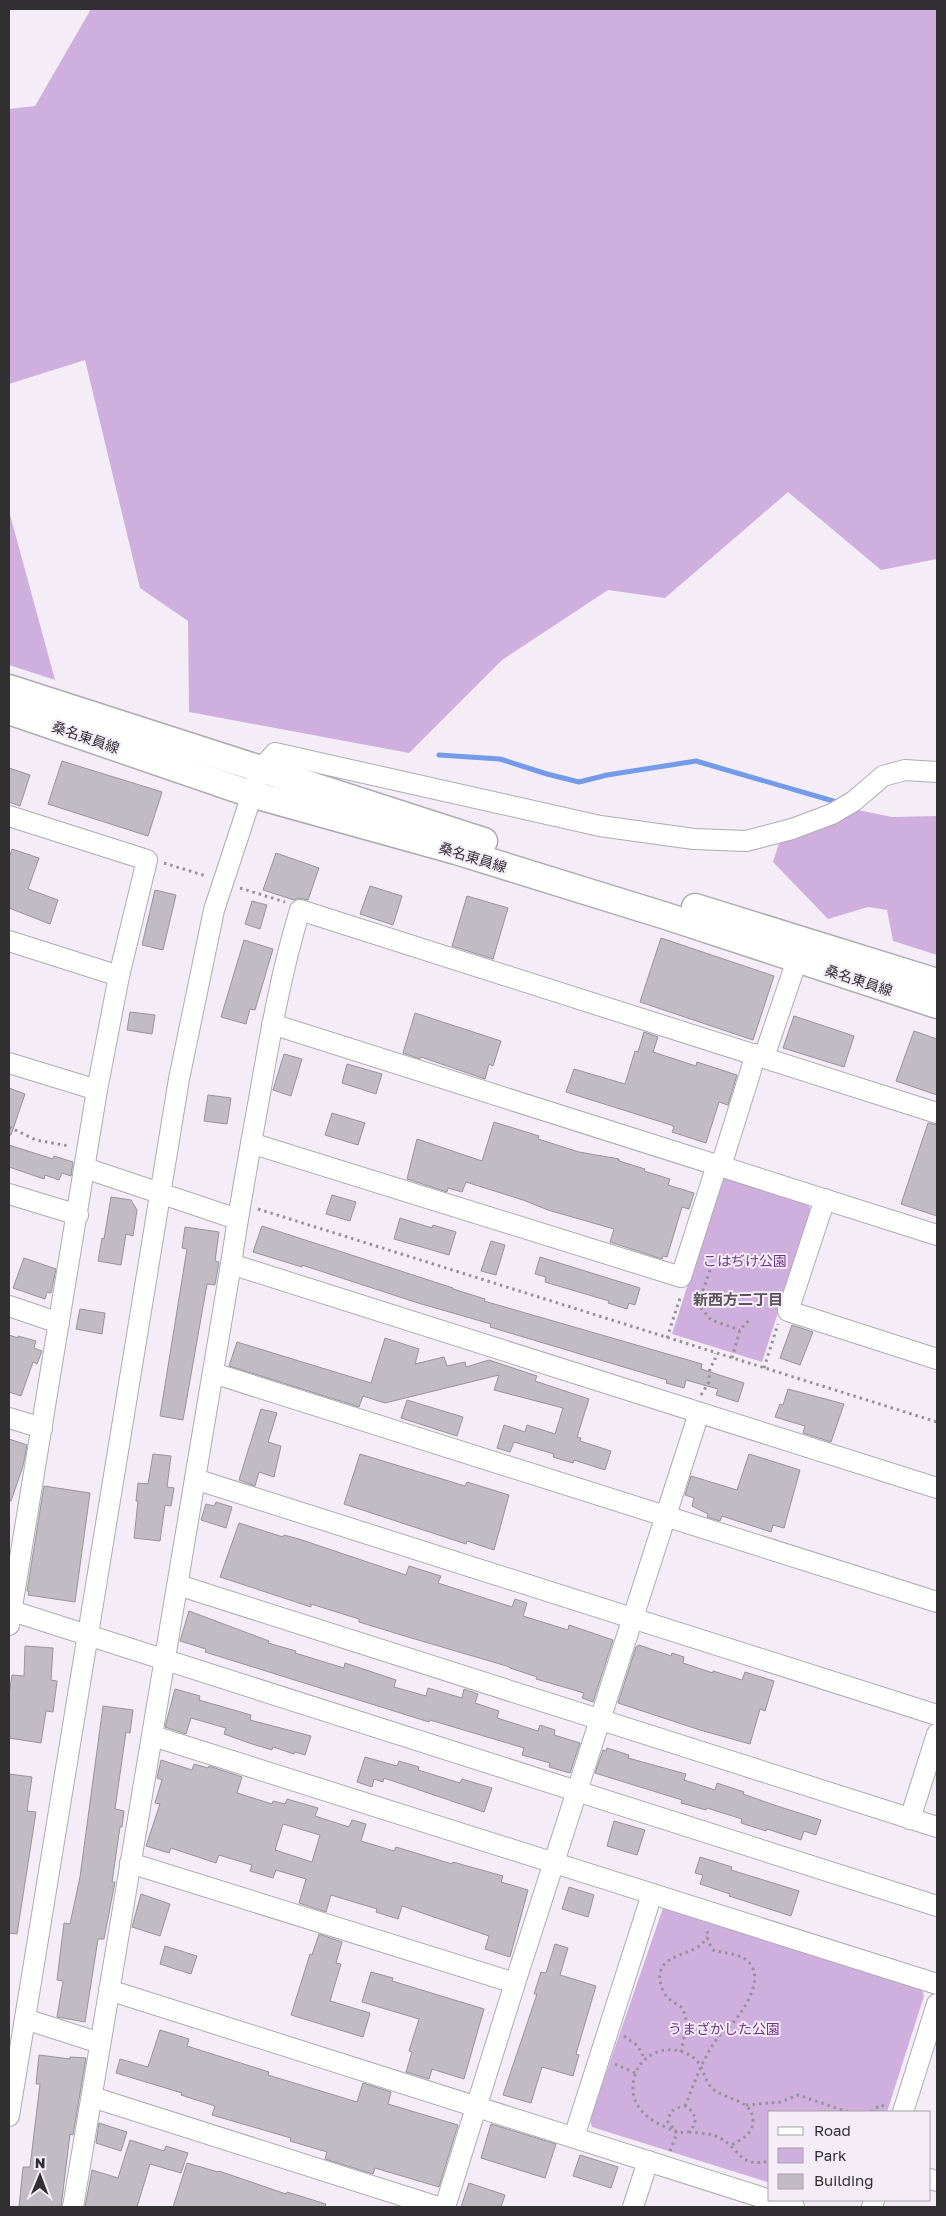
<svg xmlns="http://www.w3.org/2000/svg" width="946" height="2216" font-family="'Golos Text','Noto Sans JP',sans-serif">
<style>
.green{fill:#cfafde}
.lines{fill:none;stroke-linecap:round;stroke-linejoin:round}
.stream{stroke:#749be7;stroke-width:5}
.building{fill:#c1bbc4;stroke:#98929b;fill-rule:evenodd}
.minor-casing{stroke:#b0aab3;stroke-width:22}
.major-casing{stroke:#b0aab3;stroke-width:29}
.path{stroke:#969298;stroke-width:3;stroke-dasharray:2.5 4;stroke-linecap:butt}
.minor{stroke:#fff;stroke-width:20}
.major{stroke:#fff;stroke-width:26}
.labels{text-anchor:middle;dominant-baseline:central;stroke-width:4;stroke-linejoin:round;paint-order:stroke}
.street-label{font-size:14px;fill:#312f32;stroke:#f4edf7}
.park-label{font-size:14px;fill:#72328c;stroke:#f4edf7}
.neighbourhood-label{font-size:15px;font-weight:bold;fill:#5a555d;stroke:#f4edf7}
</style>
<rect width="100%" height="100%" fill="#f4edf7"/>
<g class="green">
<polygon points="91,9 937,9 937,559 881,570 788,492 665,598 608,590 502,660 409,753 189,712 188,621 140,588 85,360 9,384 9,109 35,106"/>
<polygon points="9,511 55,680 9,665"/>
<polygon points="858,810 892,817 937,816 937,955 893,941 887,910 868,907 828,919 773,862 781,837"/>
<polygon points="729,1177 808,1203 811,1211 762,1362 672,1334 721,1180"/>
<polygon points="663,1908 921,1987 924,1996 887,2112 770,2112 770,2183 592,2127 590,2120"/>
</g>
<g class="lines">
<polyline class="stream" points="439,755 500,759 547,774 579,782 607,775 696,761 840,803"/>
</g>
<g class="building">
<polygon points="62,761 162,792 148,836 48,804"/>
<polygon points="9,768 30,775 20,806 9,802"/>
<polygon points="12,849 39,858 28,889 58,900 50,924 9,908 9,858"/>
<polygon points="276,853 319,868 308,900 298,898 294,900 263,890"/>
<polygon points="370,886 402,896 393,925 360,914"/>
<polygon points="155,890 176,895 163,950 142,945"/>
<polygon points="467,896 508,908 493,959 452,946"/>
<polygon points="252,901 267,905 260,929 245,924"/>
<polygon points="661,938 774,976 753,1040 640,1002"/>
<polygon points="244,940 273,949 255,1010 250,1009 246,1024 221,1017"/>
<polygon points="130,1012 155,1015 152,1034 127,1030"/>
<polygon points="415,1013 501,1041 493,1066 489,1064 485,1079 421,1057 420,1059 403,1053"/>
<polygon points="794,1016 854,1036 844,1067 783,1048"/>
<polygon points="914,1031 937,1039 937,1095 896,1081"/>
<polygon points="644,1032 658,1037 653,1052 696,1066 697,1062 737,1075 728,1105 719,1102 706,1143 672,1132 674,1127 671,1125 566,1092 574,1069 625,1084 635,1051 638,1052"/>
<polygon points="284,1054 302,1059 291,1096 273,1090"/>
<polygon points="347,1064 382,1074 376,1094 342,1083"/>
<polygon points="9,1088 25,1094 11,1135 9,1135"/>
<polygon points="208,1095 231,1098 227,1124 204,1121"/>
<polygon points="332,1113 365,1123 358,1145 325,1135"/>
<polygon points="494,1122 539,1136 538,1139 579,1152 619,1159 619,1161 645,1169 644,1171 670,1179 668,1185 694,1193 689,1209 682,1207 667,1257 663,1256 662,1259 610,1242 614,1229 548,1210 523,1200 466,1182 462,1192 448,1188 447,1192 407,1179 417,1139 482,1161"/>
<polygon points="928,1123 937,1125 937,1216 901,1204"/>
<polygon points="9,1145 53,1159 54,1156 73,1162 71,1176 62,1173 59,1180 45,1175 44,1179 9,1167"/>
<polygon points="332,1195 356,1202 350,1221 326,1214"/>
<polygon points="111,1197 131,1200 137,1210 133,1236 126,1234 121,1265 98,1261 102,1238 104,1239"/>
<polygon points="400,1218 432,1228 433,1225 456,1232 449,1255 394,1239"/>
<polygon points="262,1226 453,1288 453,1289 485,1299 484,1301 702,1364 701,1369 744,1383 738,1402 716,1395 718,1389 686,1380 684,1388 666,1383 667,1380 490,1327 491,1324 418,1303 302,1265 302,1267 253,1252"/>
<polygon points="185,1227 219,1232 215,1261 219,1262 215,1285 207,1284 183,1420 160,1416 187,1249 182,1248"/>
<polygon points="491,1241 505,1245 496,1275 481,1271"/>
<polygon points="540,1257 640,1288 635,1305 629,1303 627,1309 608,1303 609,1301 545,1282 546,1277 535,1274"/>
<polygon points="24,1258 56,1269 51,1293 47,1292 45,1299 13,1288"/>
<polygon points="80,1309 105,1313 102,1334 76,1329"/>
<polygon points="792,1325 813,1332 800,1365 780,1358"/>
<polygon points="9,1335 18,1338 18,1336 36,1341 34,1348 42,1351 37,1364 33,1362 21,1396 9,1392"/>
<polygon points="385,1338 419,1349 415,1364 444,1357 447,1366 465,1362 466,1367 489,1360 537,1376 535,1381 589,1399 577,1437 581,1438 580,1441 611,1451 605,1470 574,1460 573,1463 553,1457 554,1454 514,1442 510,1452 497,1448 504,1425 525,1432 527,1425 555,1434 563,1408 494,1390 499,1375 385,1403 363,1396 359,1407 229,1366 237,1342 371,1383"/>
<polygon points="788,1389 844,1404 831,1442 803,1433 805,1426 775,1417 780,1404 783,1405"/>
<polygon points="407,1400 463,1417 457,1436 401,1418"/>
<polygon points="261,1409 277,1413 268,1442 281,1446 274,1477 259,1472 255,1486 239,1480"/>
<polygon points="9,1439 27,1445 23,1466 11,1501 9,1501"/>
<polygon points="153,1454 171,1456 167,1487 174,1488 171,1506 165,1505 160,1541 134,1538 138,1501 136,1501 138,1483 148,1484"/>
<polygon points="360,1454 465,1486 467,1482 509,1495 494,1550 467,1541 466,1544 344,1504"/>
<polygon points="749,1454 800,1470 784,1528 773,1525 771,1532 722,1516 720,1521 707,1517 708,1514 692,1506 694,1498 685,1495 691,1476 737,1490"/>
<polygon points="44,1486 90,1493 75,1602 28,1595 29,1591 27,1591"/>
<polygon points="216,1502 232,1507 226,1528 201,1520 206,1504 214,1506"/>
<polygon points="239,1523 283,1537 284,1535 299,1539 406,1575 409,1566 441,1576 438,1583 512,1607 515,1599 527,1603 523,1616 568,1630 569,1625 613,1640 593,1702 582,1698 584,1693 536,1679 537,1677 510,1668 510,1667 408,1637 359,1622 359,1619 311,1604 311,1607 220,1577"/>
<polygon points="189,1611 269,1641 268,1643 296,1651 295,1653 344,1668 345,1663 396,1680 394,1687 426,1696 428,1688 462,1698 464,1689 478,1694 475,1703 499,1711 497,1718 538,1731 540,1725 555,1730 554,1735 580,1743 570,1773 549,1767 550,1763 522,1755 524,1748 430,1720 429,1722 205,1652 206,1649 180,1641"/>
<polygon points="639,1645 671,1656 672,1653 684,1657 683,1663 713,1673 713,1671 742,1680 745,1672 774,1681 765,1711 760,1709 750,1744 700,1730 618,1703 636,1647"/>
<polygon points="25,1646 53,1648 51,1680 57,1681 53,1712 46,1711 41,1743 9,1738 9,1695 12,1675 24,1676"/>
<polygon points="175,1689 200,1696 199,1700 251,1715 250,1720 311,1736 305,1755 295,1752 294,1754 273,1747 272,1750 249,1743 224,1734 226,1728 191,1718 186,1734 165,1727"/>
<polygon points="103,1706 133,1710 130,1733 126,1732 115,1809 124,1811 122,1827 120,1827 112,1882 115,1882 104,1939 98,1939 85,2022 57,2017 63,1981 57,1980 64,1923 70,1924 80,1877"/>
<polygon points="607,1748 629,1755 628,1758 686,1774 684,1780 715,1790 717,1783 744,1792 743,1794 774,1805 821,1820 816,1835 804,1831 801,1840 767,1829 766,1831 741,1823 742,1819 707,1808 706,1810 681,1803 682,1800 595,1773 603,1750 606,1751"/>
<polygon points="365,1757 397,1766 399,1761 419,1767 418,1770 460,1783 462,1779 492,1788 484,1812 384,1778 383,1782 374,1779 372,1787 357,1782"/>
<path d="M161,1760L192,1770L194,1764L208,1768L209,1766L242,1777L237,1793L272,1804L273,1801L285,1804L287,1799L318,1808L315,1816L349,1827L352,1820L366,1824L361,1841L394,1851L396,1847L452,1864L453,1862L503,1876L501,1882L528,1890L510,1957L485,1949L489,1936L402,1906L398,1919L376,1912L377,1909L331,1895L326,1912L299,1903L306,1879L276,1870L273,1878L250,1871L252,1865L219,1855L216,1863L171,1848L169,1853L146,1846L160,1804L155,1803L162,1780L157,1778ZM283,1824L320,1835L312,1862L275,1850Z"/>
<polygon points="9,1774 32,1777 27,1811 36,1812 17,1934 9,1933"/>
<polygon points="614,1821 645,1830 637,1855 607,1846"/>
<polygon points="700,1857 732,1867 731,1870 799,1891 791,1916 729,1896 730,1894 700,1884 703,1875 695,1873"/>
<polygon points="569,1887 594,1895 588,1917 562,1909"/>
<polygon points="141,1894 170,1904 160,1936 132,1927"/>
<polygon points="319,1934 342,1942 336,1963 341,1964 330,2001 370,2013 363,2037 291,2015 310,1954 312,1955"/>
<polygon points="555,1944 568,1948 560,1975 596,1986 576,2054 579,2055 573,2076 542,2067 531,2103 503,2095 537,1994 534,1994 541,1972 546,1973"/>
<polygon points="165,1946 197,1956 191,1974 160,1964"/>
<polygon points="371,1972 393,1978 392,1981 484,2009 464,2079 432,2069 429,2079 406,2072 412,2052 409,2051 419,2019 362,2002"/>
<polygon points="160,2030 189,2039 187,2046 269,2072 268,2075 357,2102 363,2083 391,2092 388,2104 458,2125 439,2187 375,2168 373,2174 325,2159 327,2152 290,2141 291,2138 212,2115 215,2106 181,2095 182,2093 116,2073 120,2059 148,2067"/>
<polygon points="39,2055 70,2059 70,2057 86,2058 73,2135 70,2134 61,2207 19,2207 23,2167 30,2167 40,2084 36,2084"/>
<polygon points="99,2123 127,2132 121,2151 96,2143"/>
<polygon points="491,2124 556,2144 545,2178 481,2158"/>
<polygon points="130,2140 164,2151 166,2146 188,2153 181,2173 150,2164 137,2207 85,2207 92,2170 118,2178"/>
<polygon points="580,2155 618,2167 611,2188 573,2176"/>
<polygon points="187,2163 218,2172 219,2171 286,2194 287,2192 326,2204 325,2207 173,2207"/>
<polygon points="469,2183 505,2195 501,2207 461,2207"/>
</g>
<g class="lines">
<defs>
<g id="minor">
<polyline points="9,816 147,860 119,976 97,1090 9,1625"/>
<polyline points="9,941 119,976"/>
<polyline points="272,1024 937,1235"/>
<polyline points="764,1057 797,960"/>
<polyline points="9,1063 97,1090"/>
<polyline points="251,1143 681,1277 717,1165"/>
<polyline points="721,1166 756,1054"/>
<polyline points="85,1168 237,1219"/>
<polyline points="9,1194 78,1215"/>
<polyline points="825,1199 788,1311 937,1359"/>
<polyline points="231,1264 937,1488"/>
<polyline points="9,1306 59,1323"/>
<polyline points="213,1373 937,1602"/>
<polyline points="9,1418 42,1428"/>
<polyline points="195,1479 937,1715"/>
<polyline points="178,1585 937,1827"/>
<polyline points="9,1610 937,1906"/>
<polyline points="153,1736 937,1984"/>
<polyline points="910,1819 937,1734"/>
<polyline points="130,1863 515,1983"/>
<polyline points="109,1990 770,2200"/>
<polyline points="25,2019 100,2043"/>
<polyline points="92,2097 438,2207"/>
<polyline points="903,2112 937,2004"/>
<polyline points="9,2116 179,1079 214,910 260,770 275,753 600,826 694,839 746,841 792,829 832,814 854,801 883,776 905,770 937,772"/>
<polyline points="574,2137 652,1894"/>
<polyline points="930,2179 937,2181"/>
<polyline points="770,2200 794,2207"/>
<path d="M73,2207L231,1264C239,1209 249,1154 259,1099C270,1036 281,972 300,910L937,1113"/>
<polyline points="445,2207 515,1983 699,1413"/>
<polyline points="633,2207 648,2161"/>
<polyline points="872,2207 874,2200"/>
</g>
<g id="major">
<polyline points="9,688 484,841"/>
<polyline points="9,711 251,794 456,851 666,916 937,1005"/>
<polyline points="695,907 937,982"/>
</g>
</defs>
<use href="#minor" class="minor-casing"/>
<use href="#major" class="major-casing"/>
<g class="path">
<polyline points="164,863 206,876"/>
<polyline points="240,888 285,902"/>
<polyline points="9,1127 36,1140 69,1146"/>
<polyline points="258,1209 937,1422"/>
<polyline points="710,1270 701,1296 701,1308 711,1320 740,1330"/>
<polyline points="667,1338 681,1295"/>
<polyline points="732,1358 740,1330 751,1318"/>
<polyline points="764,1368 778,1324"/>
<polyline points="701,1395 709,1382 710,1367 715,1361 715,1353"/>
<polyline points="624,2036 638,2046 644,2058"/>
<path d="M681,2052C683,2039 691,2019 681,2007C677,2004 672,2002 668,1998C664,1994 661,1987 660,1981C656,1951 697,1958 707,1937"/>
<polyline points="615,2064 635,2073"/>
<polyline points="746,2105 780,2102 798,2095 848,2112"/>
<path d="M685,2106C694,2084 702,2060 716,2040C720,2034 727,2030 732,2024C743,2011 763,1982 751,1965C743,1953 726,1954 713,1950L708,1941L707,1928"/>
<polyline points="871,2112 880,2105 887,2107"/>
<path d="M689,2132C699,2133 711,2133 720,2138C741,2150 739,2168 770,2161"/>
<path d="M677,2133L668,2122C669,2111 674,2108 685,2106L692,2111L696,2119L693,2127L688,2132C678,2134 672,2130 663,2126C642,2116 627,2100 635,2075C643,2050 674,2042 694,2058C703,2065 704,2079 711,2087C724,2101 753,2098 753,2121C753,2134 741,2140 731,2145"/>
<polyline points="670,2151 677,2133"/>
</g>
<use href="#minor" class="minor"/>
<use href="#major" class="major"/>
</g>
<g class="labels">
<g class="street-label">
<text transform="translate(86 737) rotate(19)">桑名東員線</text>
<text transform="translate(473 857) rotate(17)">桑名東員線</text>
<text transform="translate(859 980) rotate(18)">桑名東員線</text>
</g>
<g class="park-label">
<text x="745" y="1260">こはぢけ公園</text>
<text x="724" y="2028">うまざかした公園</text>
</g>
<g class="neighbourhood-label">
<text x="738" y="1299">新西方二丁目</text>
</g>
</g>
<rect width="946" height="2216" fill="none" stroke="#312f32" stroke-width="20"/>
<rect x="768" y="2111" width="162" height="90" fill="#f4edf7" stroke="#a6a1a8"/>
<rect x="778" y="2127" width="25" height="8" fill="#ffffff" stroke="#a6a1a8"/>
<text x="814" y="2136" font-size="15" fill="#312f32">Road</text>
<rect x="778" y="2148" width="25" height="15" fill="#cfafde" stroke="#a6a1a8"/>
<text x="814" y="2161" font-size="15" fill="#312f32">Park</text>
<rect x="778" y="2174" width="25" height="15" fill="#c1bbc4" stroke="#a6a1a8"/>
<text x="814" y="2186" font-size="15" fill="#312f32">Building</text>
<g transform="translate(40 2176) rotate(1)" stroke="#f4edf7" stroke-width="4" paint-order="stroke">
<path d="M0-4L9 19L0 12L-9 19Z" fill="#312f32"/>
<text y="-8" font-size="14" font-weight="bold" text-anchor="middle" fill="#312f32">N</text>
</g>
</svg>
